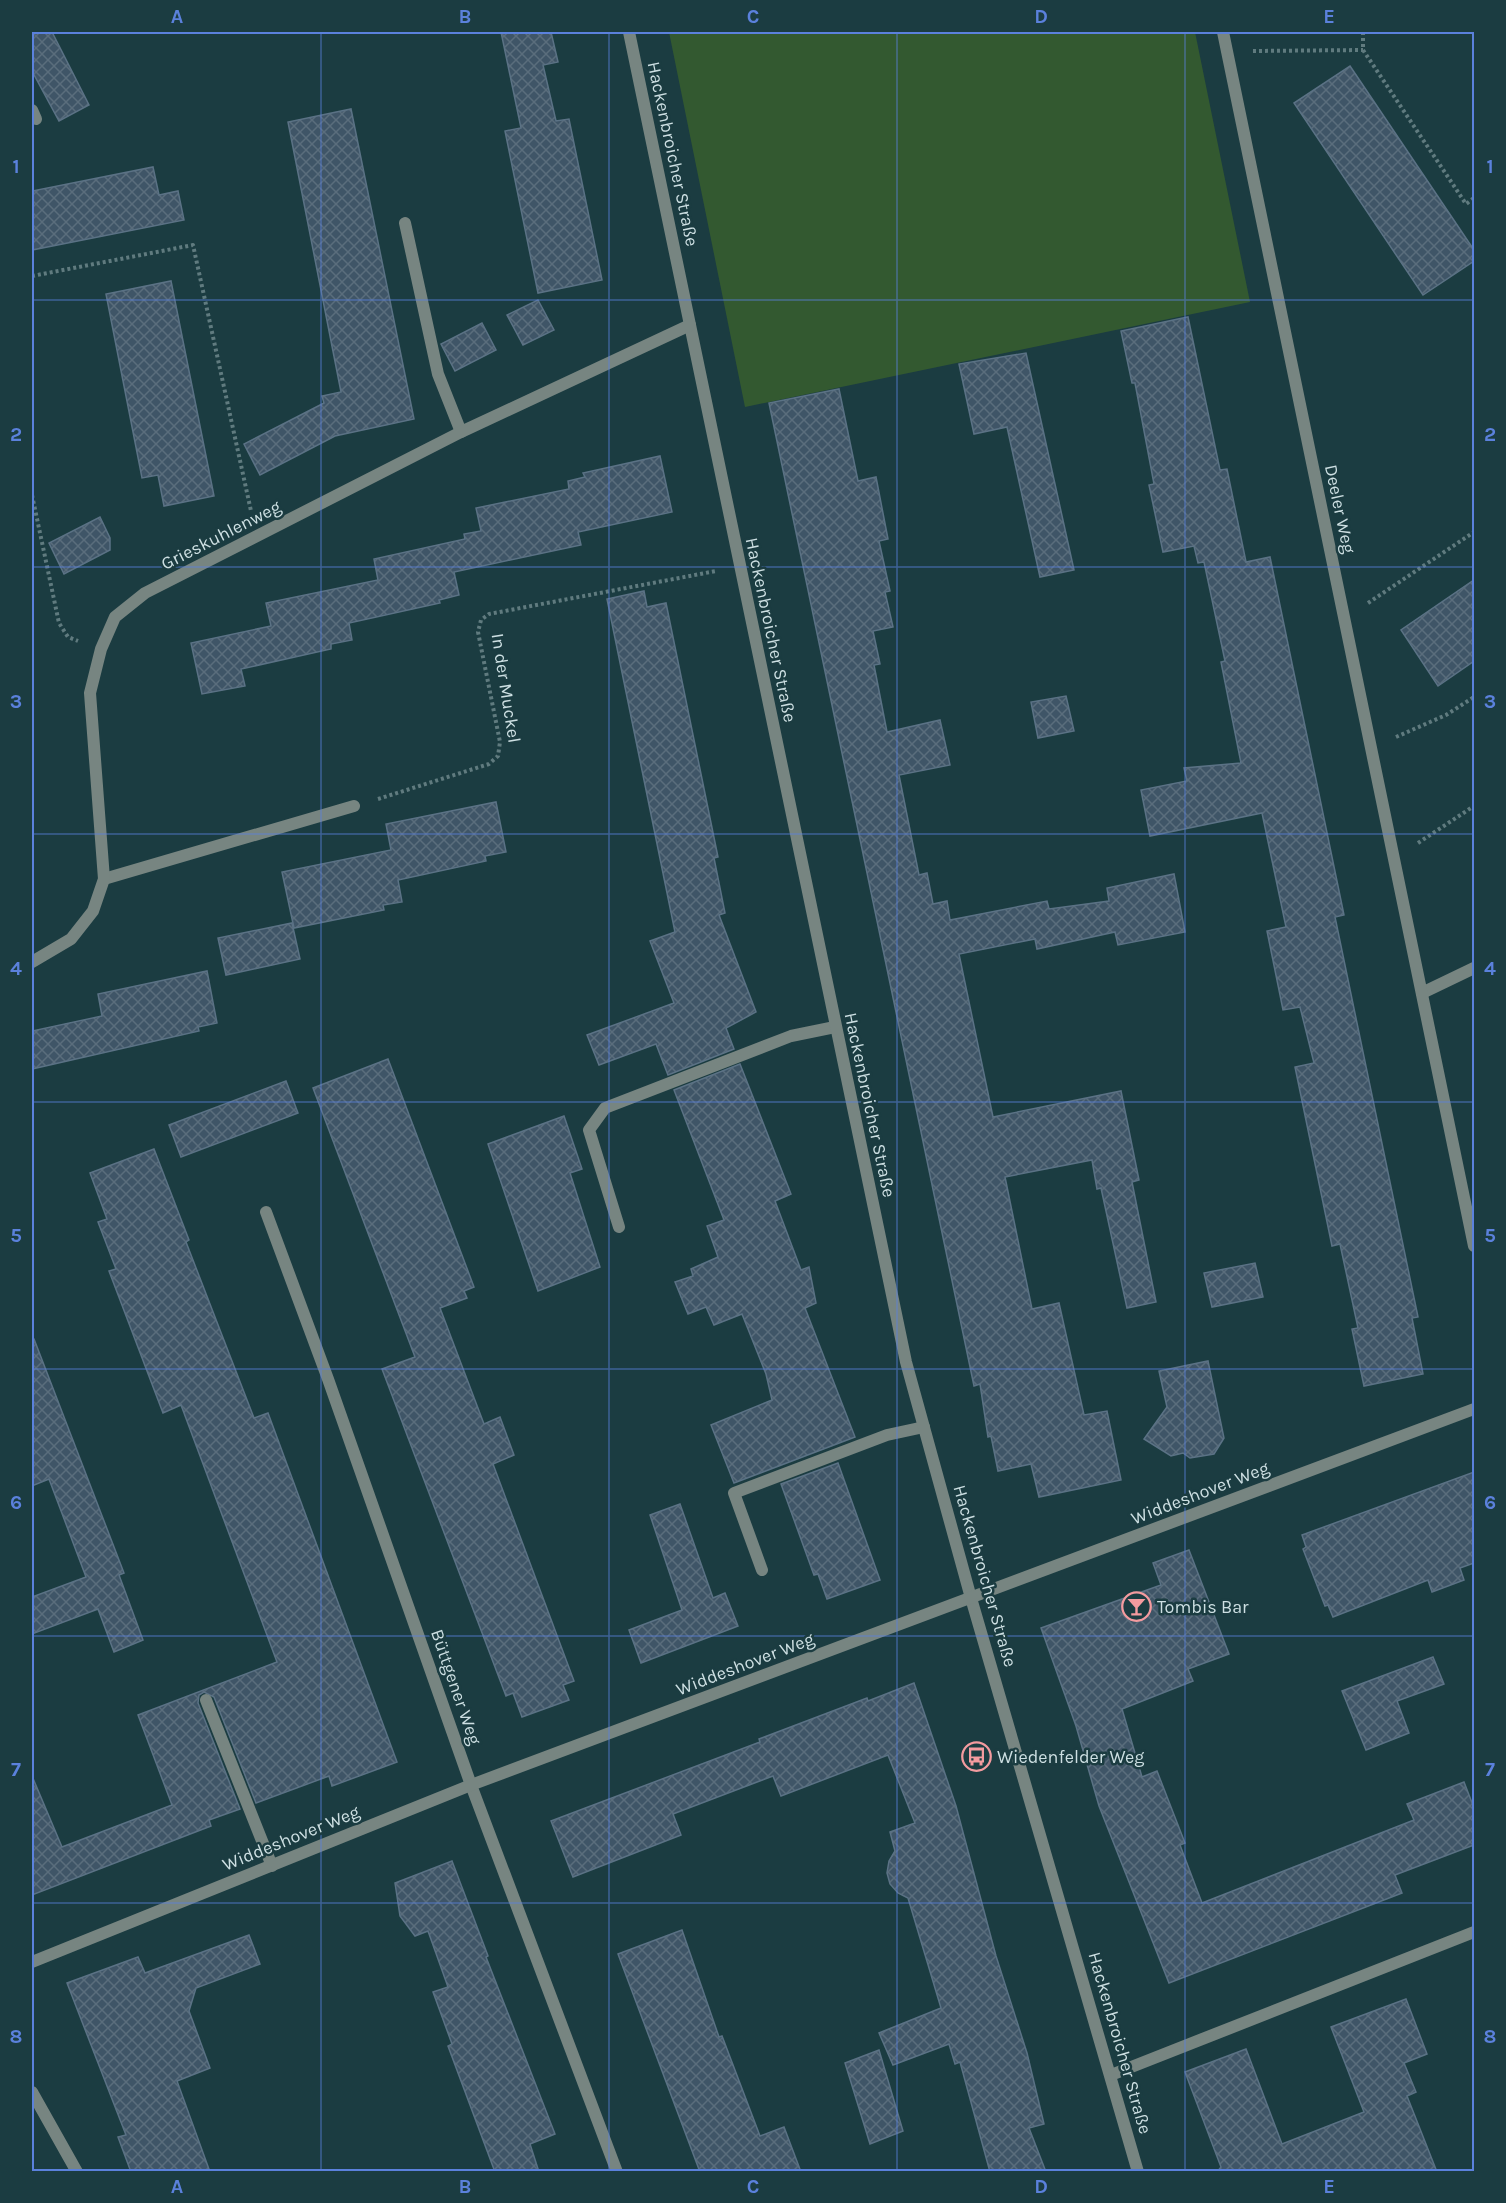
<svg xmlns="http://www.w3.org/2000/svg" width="1506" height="2203" font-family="Karla,sans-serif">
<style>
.grass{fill:#335930}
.building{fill:url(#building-cross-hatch);stroke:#5b7285;stroke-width:1.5}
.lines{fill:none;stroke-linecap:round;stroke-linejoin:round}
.path{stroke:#607b7f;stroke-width:4;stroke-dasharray:3 3;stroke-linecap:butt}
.lane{stroke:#778581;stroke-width:12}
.street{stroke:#778581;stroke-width:12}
.grid{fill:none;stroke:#5b81dc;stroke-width:1.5;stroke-opacity:0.55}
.labels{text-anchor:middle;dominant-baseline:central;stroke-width:5;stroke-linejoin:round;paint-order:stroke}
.street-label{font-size:18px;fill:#cddfe2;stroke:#1b3c41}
.poi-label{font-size:18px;fill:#cddfe2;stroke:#1b3c41;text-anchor:start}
.neatline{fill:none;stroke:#5b81dc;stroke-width:2}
.grid-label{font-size:20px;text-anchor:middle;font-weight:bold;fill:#5b81dc}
</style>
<defs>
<pattern id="building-cross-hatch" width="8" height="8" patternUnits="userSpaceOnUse" patternTransform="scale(1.5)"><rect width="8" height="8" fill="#3f5567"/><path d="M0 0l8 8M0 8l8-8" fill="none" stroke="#5a6d7c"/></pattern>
</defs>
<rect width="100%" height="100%" fill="#1b3c41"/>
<polygon class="grass" points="669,32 1195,32 1250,302 745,407"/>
<g class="building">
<polygon points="32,32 52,32 89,105 59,121 32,71"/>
<polygon points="501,32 551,32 558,62 543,65 556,121 569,119 602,280 538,293 505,131 521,128"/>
<polygon points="1350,66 1474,250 1474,261 1423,295 1294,103"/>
<polygon points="351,109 414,419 335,436 260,475 244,444 324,403 322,396 341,392 288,122"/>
<polygon points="153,167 159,195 178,191 184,220 32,250 32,191"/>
<polygon points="171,281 214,496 164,506 158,475 142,478 106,294"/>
<polygon points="538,300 554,330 523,345 507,315"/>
<polygon points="1188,317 1220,470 1227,469 1246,562 1270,557 1344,915 1335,917 1418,1317 1412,1318 1423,1374 1364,1386 1352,1329 1358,1328 1340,1244 1332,1246 1295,1067 1314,1063 1300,1007 1283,1010 1267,931 1286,927 1262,813 1150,836 1141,790 1187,781 1184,768 1241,763 1221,662 1225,661 1204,562 1198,563 1194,546 1163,552 1149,485 1154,484 1135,383 1132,383 1121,331"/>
<polygon points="482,323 496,350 455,371 441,344"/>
<polygon points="1026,353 1074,570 1040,577 1007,427 974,434 959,364"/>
<polygon points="839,389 858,481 876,477 888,539 879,541 890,591 885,592 893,627 873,631 880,664 874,665 887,732 940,720 950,765 899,775 919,875 927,873 933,904 947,901 950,920 1047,901 1049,909 1109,901 1107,888 1174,874 1185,932 1118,945 1115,932 1037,949 1035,939 959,954 993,1117 1121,1091 1139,1180 1132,1182 1156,1302 1127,1308 1101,1188 1097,1189 1092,1160 1005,1177 1032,1309 1059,1303 1084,1415 1107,1411 1121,1480 1039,1497 1031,1464 998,1471 991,1436 988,1437 980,1384 974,1386 769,403"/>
<polygon points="660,456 672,512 578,532 581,545 454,572 459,595 439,600 440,603 349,623 352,640 331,644 331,649 241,669 245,686 202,694 191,643 271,626 266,603 378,580 374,559 465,539 464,534 481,531 476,508 569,489 568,481 585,477 583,473"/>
<polygon points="100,517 110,538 110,550 64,574 49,543"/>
<polygon points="1474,580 1474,661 1438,686 1401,630"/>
<polygon points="644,591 647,607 666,603 718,857 714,858 725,913 719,915 756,1012 726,1028 734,1049 668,1075 656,1044 599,1065 587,1035 674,1003 650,941 675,932 607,599"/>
<polygon points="1066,696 1074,731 1038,738 1031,702"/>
<polygon points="496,802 506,852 485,856 486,861 398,880 402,902 383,905 384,910 294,928 282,872 391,850 386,824"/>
<polygon points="292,923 300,959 226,975 218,938"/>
<polygon points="207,971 217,1023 198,1027 199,1031 32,1069 32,1031 102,1016 98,994"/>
<polygon points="388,1059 474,1287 464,1291 467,1298 440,1308 484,1424 500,1417 514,1455 493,1464 574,1681 563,1685 569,1700 522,1717 513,1693 506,1696 382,1369 415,1357 313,1088"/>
<polygon points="740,1064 791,1194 775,1201 801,1270 809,1267 816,1303 805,1308 855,1437 734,1483 711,1425 772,1400 766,1374 742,1314 714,1325 706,1307 688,1314 675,1282 693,1276 691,1269 718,1257 707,1226 724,1220 674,1090"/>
<polygon points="286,1081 298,1113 181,1157 169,1125"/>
<polygon points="564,1116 582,1169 570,1173 600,1267 538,1291 488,1144"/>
<polygon points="154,1149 189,1240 186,1242 254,1418 268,1413 397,1762 332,1786 329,1776 256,1803 214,1697 204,1692 199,1695 198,1703 240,1809 209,1820 211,1826 32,1895 32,1776 62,1847 172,1805 138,1715 277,1662 181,1405 163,1413 109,1271 116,1269 98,1222 107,1219 90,1173"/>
<polygon points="1255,1263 1263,1297 1212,1307 1204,1273"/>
<polygon points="32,1339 34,1339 124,1573 119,1575 143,1640 114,1652 98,1609 32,1634 32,1597 86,1577 49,1479 32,1486"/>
<polygon points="1208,1361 1224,1438 1214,1454 1190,1458 1183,1453 1171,1456 1144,1439 1167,1407 1159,1371"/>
<polygon points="838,1463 880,1580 827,1599 818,1574 814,1575 781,1484"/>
<polygon points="1474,1472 1474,1563 1460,1568 1464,1580 1432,1592 1428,1580 1333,1617 1328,1605 1325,1606 1303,1549 1306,1547 1302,1535"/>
<polygon points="680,1504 713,1598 725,1593 738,1626 641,1663 629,1630 682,1610 650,1515"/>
<polygon points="1189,1550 1229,1654 1188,1669 1193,1681 1122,1709 1142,1777 1157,1771 1185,1843 1180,1845 1202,1903 1414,1820 1407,1804 1464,1782 1474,1808 1474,1845 1395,1875 1402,1893 1169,1983 1099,1806 1076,1726 1041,1628 1161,1585 1153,1563"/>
<polygon points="1433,1657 1444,1684 1397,1701 1409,1733 1366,1750 1342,1691"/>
<polygon points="914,1683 956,1806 996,1956 1027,2053 1044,2124 1029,2128 1046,2172 990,2172 960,2062 955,2064 949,2044 893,2065 879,2033 941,2008 908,1898 898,1893 890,1884 887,1873 889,1861 895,1851 890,1832 915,1823 888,1755 781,1796 773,1776 715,1798 673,1814 681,1835 573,1877 551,1821 760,1742 759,1739 867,1698 868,1701"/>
<polygon points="452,1861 488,1956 486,1957 555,2134 530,2144 539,2172 495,2172 448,2046 452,2044 433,1992 448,1987 428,1931 415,1936 400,1916 395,1883"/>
<polygon points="682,1930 719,2037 722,2036 760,2136 784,2127 801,2172 700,2172 618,1954"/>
<polygon points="249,1935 260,1964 196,1988 189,2011 210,2068 177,2081 210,2172 131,2172 118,2137 126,2135 67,1983 138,1957 145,1973"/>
<polygon points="1406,1999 1427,2054 1404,2063 1416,2092 1407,2096 1437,2172 1217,2172 1221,2167 1185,2072 1246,2049 1282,2144 1364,2112 1331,2027"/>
<polygon points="879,2050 903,2131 870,2144 845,2063"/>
</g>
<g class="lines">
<g class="path">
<polyline points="1363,32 1363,50 1466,204 1474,198"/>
<polyline points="1253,51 1363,50"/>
<polyline points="32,276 193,245 251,511"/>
<polyline points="32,495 59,623 68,637 78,641"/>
<polyline points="1368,603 1474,532"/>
<polyline points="1396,737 1446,715 1474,697"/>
<polyline points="378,799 489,764 498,756 500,742 478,632 481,620 489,614 716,571"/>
<polyline points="1418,843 1474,806"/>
</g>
<g class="lane">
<polyline points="32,110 36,119"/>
<polyline points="405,223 438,374 461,432"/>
<polyline points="1422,993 1474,968"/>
<polyline points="619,1227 589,1130 605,1108 791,1036 835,1027"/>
<polyline points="762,1570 734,1493 887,1435 924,1427"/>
<polyline points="206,1700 272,1866"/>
</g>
<g class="street">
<polyline points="629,32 906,1362 971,1598 1138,2172"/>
<polyline points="1223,32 1474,1246"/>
<polyline points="104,879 354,806"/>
<polyline points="32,962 71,939 93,911 104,879 90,693 101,649 115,617 145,593 461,432 690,325"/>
<polyline points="266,1212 328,1379 471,1785 617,2172"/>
<polyline points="32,1962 471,1785 1474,1409"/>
<polyline points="1111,2075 1474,1932"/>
<polyline points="32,2092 77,2172"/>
</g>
</g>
<path class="grid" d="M321,32V2172M609,32V2172M897,32V2172M1185,32V2172M32,300H1474M32,567H1474M32,834H1474M32,1102H1474M32,1369H1474M32,1636H1474M32,1903H1474"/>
<defs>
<symbol id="bar-ring" viewBox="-11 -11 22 22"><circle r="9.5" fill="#1b3c41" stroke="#f49b9f" stroke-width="1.5"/><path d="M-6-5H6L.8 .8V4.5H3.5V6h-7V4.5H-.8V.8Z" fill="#f49b9f"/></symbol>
<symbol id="bus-ring" viewBox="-11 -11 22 22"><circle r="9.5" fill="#1b3c41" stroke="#f49b9f" stroke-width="1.5"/><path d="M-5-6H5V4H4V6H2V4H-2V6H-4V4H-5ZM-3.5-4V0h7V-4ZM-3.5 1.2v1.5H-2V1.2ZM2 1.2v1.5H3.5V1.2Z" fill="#f49b9f"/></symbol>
</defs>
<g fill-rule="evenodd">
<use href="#bar-ring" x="1120" y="1590" width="33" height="33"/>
<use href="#bus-ring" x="960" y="1740" width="33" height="33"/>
</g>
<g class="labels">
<g class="street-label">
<text transform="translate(673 154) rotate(78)">Hackenbroicher Straße</text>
<text transform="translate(1340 509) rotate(78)">Deeler Weg</text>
<text transform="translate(221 535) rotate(-27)">Grieskuhlenweg</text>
<text transform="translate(771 630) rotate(78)">Hackenbroicher Straße</text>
<text transform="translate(506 688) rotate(81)">In der Muckel</text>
<text transform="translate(870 1105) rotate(78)">Hackenbroicher Straße</text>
<text transform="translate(1200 1493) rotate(-21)">Widdeshover Weg</text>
<text transform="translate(985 1576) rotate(74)">Hackenbroicher Straße</text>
<text transform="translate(745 1664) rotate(-21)">Widdeshover Weg</text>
<text transform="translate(456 1687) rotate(71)">Büttgener Weg</text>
<text transform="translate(291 1838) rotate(-22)">Widdeshover Weg</text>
<text transform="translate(1120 2043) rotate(74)">Hackenbroicher Straße</text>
</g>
<g class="poi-label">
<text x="1157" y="1607">Tombis Bar</text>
<text x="997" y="1757">Wiedenfelder Weg</text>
</g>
</g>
<rect width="1506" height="2203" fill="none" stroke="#1b3c41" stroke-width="66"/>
<rect x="33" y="33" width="1440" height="2137" class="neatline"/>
<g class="grid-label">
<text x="177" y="23">A</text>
<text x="465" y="23">B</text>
<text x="753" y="23">C</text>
<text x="1041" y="23">D</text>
<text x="1329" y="23">E</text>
<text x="16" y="173">1</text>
<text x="1490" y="173">1</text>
<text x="16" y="441">2</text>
<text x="1490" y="441">2</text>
<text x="16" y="708">3</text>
<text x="1490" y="708">3</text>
<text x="16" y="975">4</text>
<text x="1490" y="975">4</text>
<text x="16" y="1242">5</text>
<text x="1490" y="1242">5</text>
<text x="16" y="1509">6</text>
<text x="1490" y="1509">6</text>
<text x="16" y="1776">7</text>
<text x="1490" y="1776">7</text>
<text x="16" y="2043">8</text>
<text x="1490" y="2043">8</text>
<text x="177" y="2193">A</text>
<text x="465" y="2193">B</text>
<text x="753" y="2193">C</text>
<text x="1041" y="2193">D</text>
<text x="1329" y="2193">E</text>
</g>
</svg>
